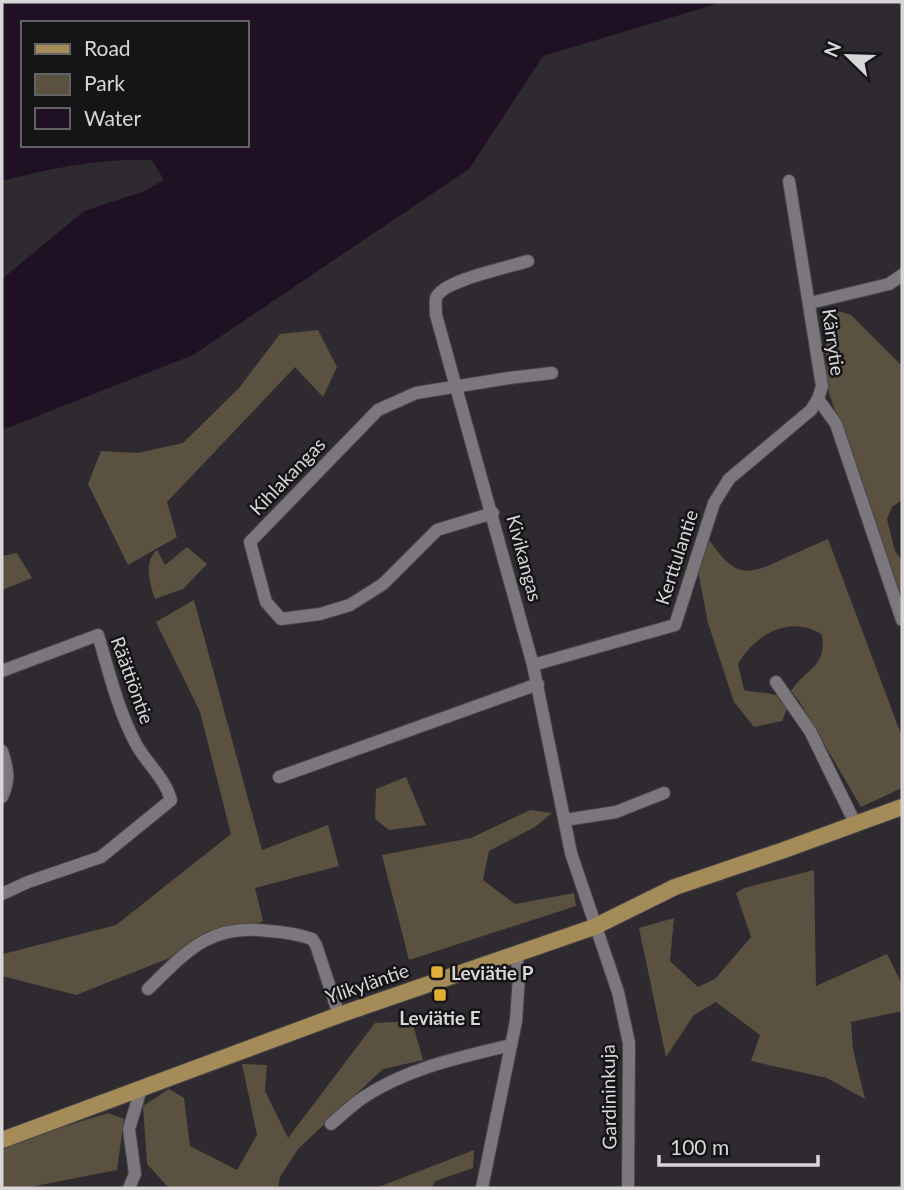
<svg xmlns="http://www.w3.org/2000/svg" width="904" height="1190" font-family="Lato,sans-serif">
<style>
.green{fill:#5a5140}
.water{fill:#1f1023;fill-rule:evenodd}
.lines{fill:none;stroke-linecap:round;stroke-linejoin:round}
.minor-casing{stroke:#484649;stroke-width:14}
.major-casing{stroke:#484649;stroke-width:18}
.minor{stroke:#7c777d;stroke-width:12}
.major{stroke:#a48b58;stroke-width:16}
.poi-dot{fill:#e1af34;stroke:#151416;stroke-width:2.5}
.labels{text-anchor:middle;dominant-baseline:central;stroke-width:5;stroke-linejoin:round;paint-order:stroke}
.street-label{font-size:19px;fill:#d8d6d9;stroke:#151416}
.poi-label{font-size:19px;font-weight:bold;fill:#d8d6d9;stroke:#151416;text-anchor:start}
</style>
<rect width="100%" height="100%" fill="#2e2a2f"/>
<g class="green">
<polygon points="838,311 851,315 902,366 902,500 892,507 887,519 895,551 902,561 902,610 827,387 826,334 829,321 833,315"/>
<polygon points="318,330 337,367 323,397 295,367 167,502 177,537 128,565 88,484 101,451 138,453 183,443 239,388 280,334"/>
<path d="M707,537C733,574 742,579 783,559C797,552 813,546 828,539L902,737V788L861,807L799,701L791,691C806,668 827,667 822,635C791,614 755,634 738,664L744,690C758,694 769,691 782,697L787,709L782,721L754,727L734,702L708,623L696,561Z"/>
<path d="M187,547L207,564L183,589L155,599C150,583 143,562 157,550L165,565Z"/>
<polygon points="17,553 32,578 2,590 2,556"/>
<polygon points="194,600 262,850 328,825 339,866 255,888 263,921 76,995 2,976 3,954 116,925 231,834 200,712 156,622"/>
<polygon points="406,777 426,825 389,830 375,819 376,789"/>
<polygon points="530,810 552,813 535,827 489,851 483,880 515,904 574,893 576,906 409,960 382,855 471,838"/>
<polygon points="814,870 816,986 887,954 902,984 902,1011 851,1022 853,1049 865,1099 827,1078 751,1061 760,1035 716,1002 694,1015 666,1057 639,928 674,918 670,961 698,987 715,979 751,937 736,893 744,888"/>
<polygon points="412,1021 423,1060 383,1069 298,1149 280,1177 278,1188 169,1188 147,1164 143,1106 169,1089 184,1098 190,1146 237,1170 257,1135 242,1064 267,1065 265,1091 288,1138 375,1023"/>
<polygon points="108,1113 124,1119 117,1170 25,1188 2,1188 2,1150 20,1140"/>
<polygon points="474,1150 473,1168 436,1181 431,1188 376,1188"/>
</g>
<path class="water" d="M2,2H723L543,56L469,169L193,355L2,430V279L84,211L142,192L164,180L152,160C102,158 51,168 2,181ZM23,23H247V145H23Z"/>
<g class="lines">
<defs>
<g id="minor">
<polyline points="789,181 822,386 818,399 836,424 902,620"/>
<path d="M528,261C510,267 442,280 436,298C435,302 436,310 436,315L533,665L571,853L618,992L629,1043L628,1188"/>
<polyline points="810,303 889,284 902,275"/>
<polyline points="493,513 437,530 383,584 350,605 320,614 281,619 266,602 250,542 378,410 416,393 509,378 552,373"/>
<polyline points="533,665 675,625 714,503 729,479 811,410 818,399"/>
<path d="M2,671L98,635C109,672 118,710 136,744C147,764 165,778 171,800L101,857L28,882L2,894"/>
<polyline points="776,682 810,731 856,825"/>
<path d="M2,751C8,769 10,780 2,797"/>
<polyline points="279,777 538,684"/>
<polyline points="565,820 616,812 664,793"/>
<path d="M148,989C187,951 210,923 269,931C284,932 298,934 312,939L316,945L339,1015"/>
<path d="M331,1124C342,1115 352,1105 364,1097C408,1068 461,1057 511,1045"/>
<polyline points="129,1188 135,1174 129,1129 141,1089"/>
<polyline points="482,1188 516,1021 519,976 516,954"/>
</g>
<polyline id="major" points="2,1140 339,1015 594,927 675,887 784,850 902,807"/>
</defs>
<use href="#minor" class="minor-casing"/>
<use href="#major" class="major-casing"/>
<use href="#minor" class="minor"/>
<use href="#major" class="major"/>
</g>
<g class="poi-dot">
<rect x="430" y="965" width="14" height="14" rx="3.5"/>
<rect x="433" y="988" width="14" height="14" rx="3.5"/>
</g>
<g class="labels">
<g class="street-label">
<text transform="translate(834 342) rotate(82)">Kärrytie</text>
<text transform="translate(287 476) rotate(-46)">Kihlakangas</text>
<text transform="translate(676 557) rotate(-72)">Kerttulantie</text>
<text transform="translate(525 558) rotate(75)">Kivikangas</text>
<text transform="translate(133 680) rotate(70)">Räättiöntie</text>
<text transform="translate(367 983) rotate(-19)">Ylikyläntie</text>
<text transform="translate(608 1097) rotate(-91)">Gardininkuja</text>
</g>
<g class="poi-label">
<text x="451" y="972">Leviätie P</text>
<text x="440" y="1017" text-anchor="middle">Leviätie E</text>
</g>
</g>
<rect width="904" height="1190" fill="none" stroke="#d8d6d9" stroke-width="7"/>
<rect x="21" y="21" width="228" height="126" fill="#151416" stroke="#636264" stroke-width="2"/>
<rect x="35" y="44" width="35" height="10" fill="#a48b58" stroke="#636264" stroke-width="2"/>
<text x="84" y="56" font-size="21" fill="#d8d6d9">Road</text>
<rect x="35" y="74" width="35" height="21" fill="#5a5140" stroke="#636264" stroke-width="2"/>
<text x="84" y="91" font-size="21" fill="#d8d6d9">Park</text>
<rect x="35" y="108" width="35" height="21" fill="#1f1023" stroke="#636264" stroke-width="2"/>
<text x="84" y="126" font-size="21" fill="#d8d6d9">Water</text>
<g transform="translate(848 56) rotate(293)" stroke="#151416" stroke-width="5" paint-order="stroke">
<path d="M0-5L12 26L0 18L-12 26Z" fill="#d8d6d9"/>
<text y="-10" font-size="19" font-weight="bold" text-anchor="middle" fill="#d8d6d9">N</text>
</g>
<path d="M659 1155v10h159v-10" fill="none" stroke="#d8d6d9" stroke-width="3.5"/>
<text x="670" y="1155" font-size="21" fill="#d8d6d9" stroke="#151416" stroke-width="5" paint-order="stroke">100 m</text>
</svg>
